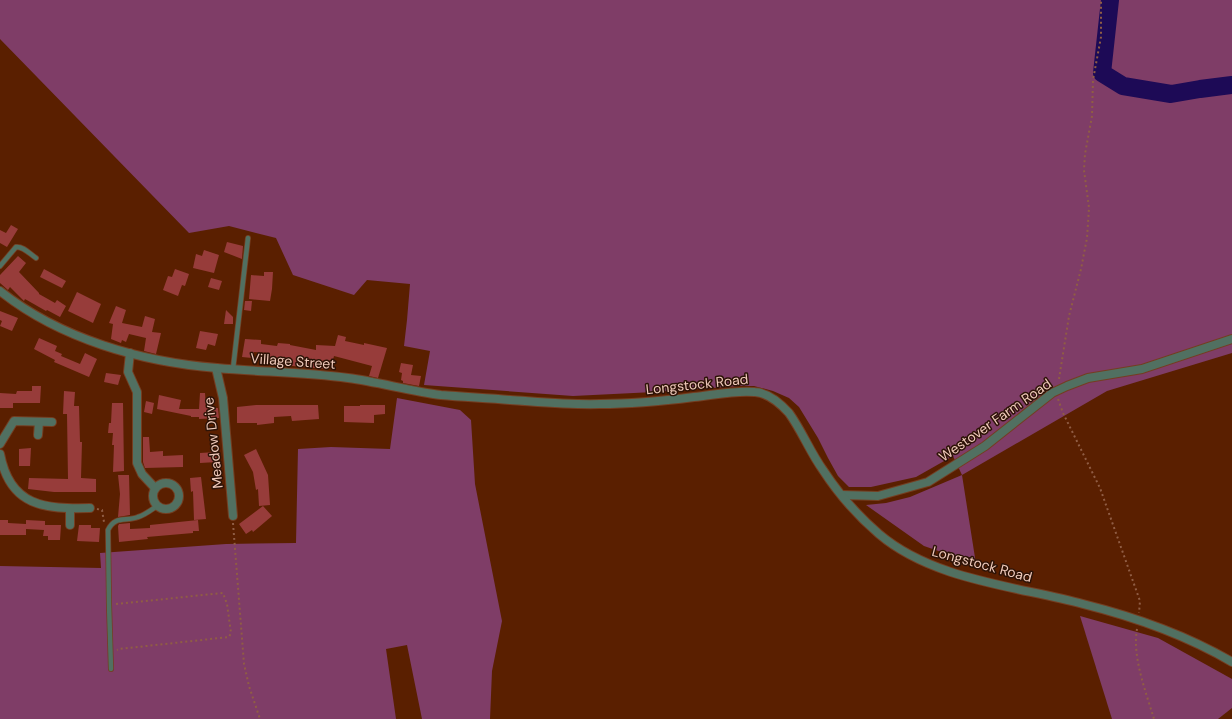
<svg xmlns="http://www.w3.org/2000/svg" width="1232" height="719" font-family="'DM Sans',sans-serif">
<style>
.green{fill:#7f3d67}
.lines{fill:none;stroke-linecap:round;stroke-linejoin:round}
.river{stroke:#1d0a56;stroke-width:18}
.building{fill:#973c3a}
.service-casing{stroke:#753e21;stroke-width:6}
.minor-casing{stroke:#753e21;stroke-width:10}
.tertiary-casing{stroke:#753e21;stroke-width:10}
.path{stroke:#905d44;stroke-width:2;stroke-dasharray:2 3;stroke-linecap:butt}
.service{stroke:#517061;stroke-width:4.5}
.minor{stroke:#517061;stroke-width:8}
.tertiary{stroke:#517061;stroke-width:8}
.labels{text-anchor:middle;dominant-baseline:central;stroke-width:3;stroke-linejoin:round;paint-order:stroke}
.street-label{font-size:14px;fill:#efc9ba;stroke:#2d1307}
</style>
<rect width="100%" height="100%" fill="#5a1f00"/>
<g class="green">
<polygon points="0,0 1232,0 1232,353 1107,391 962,475 976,564 924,546 866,505 886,503 910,497 962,475 953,456 916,477 871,487 849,487 838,476 828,458 818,438 799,407 789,398 773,391 754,386 740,386 654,392 573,396 424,385 430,351 404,346 407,320 410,284 367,280 354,295 293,275 276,238 229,226 189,233 0,39"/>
<polygon points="397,398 460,410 471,420 475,484 502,621 492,671 490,719 422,719 407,645 386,649 396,719 0,719 0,566 101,568 100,553 226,544 296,543 298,449 331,447 390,449"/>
<polygon points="1080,616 1158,638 1232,679 1232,708 1218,719 1112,719"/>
</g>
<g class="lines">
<polyline class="river" points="1110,0 1102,73 1123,86 1171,94 1200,89 1232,85"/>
</g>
<g class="building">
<polygon points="11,225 18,229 7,247 0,243 0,230 6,233"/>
<polygon points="227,242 243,246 242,259 224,252"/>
<polygon points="204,250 219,255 214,273 193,268 196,254 202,256"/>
<polygon points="18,256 26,263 19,272 39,293 39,294 55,303 57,300 66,306 60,317 47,310 46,311 25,299 24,301 10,287 8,290 0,283 0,275"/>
<polygon points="44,269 66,281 62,288 40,277"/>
<polygon points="175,269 189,274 185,286 182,285 178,296 163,290 168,276 172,277"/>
<polygon points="264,272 273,272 272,289 270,301 249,299 251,275 264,276"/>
<polygon points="211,278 222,281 219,290 208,287"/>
<polygon points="77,292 101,304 93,323 68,311"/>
<polygon points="245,301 252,301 251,311 244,310"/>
<polygon points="116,306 126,310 122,323 142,327 145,316 155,319 152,332 161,333 156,354 144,351 146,338 129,334 126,342 122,340 121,343 111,339 113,324 109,323"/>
<polygon points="226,310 233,317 233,324 224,324"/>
<polygon points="0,311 18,318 12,331 0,326 2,321 0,320"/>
<polygon points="200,331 218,334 215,346 208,344 206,350 196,348"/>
<polygon points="338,335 346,337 345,341 364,345 364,343 387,348 378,378 369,376 372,366 334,356 332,364 327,364 326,369 271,364 271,363 267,362 268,353 254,352 252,358 242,357 245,339 261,340 261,344 277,346 278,343 290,344 290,345 316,350 316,345 335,346"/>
<polygon points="39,338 57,346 55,351 62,354 61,356 80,364 85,353 97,359 89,377 54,362 55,360 34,349"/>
<polygon points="401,363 413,365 411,375 421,376 419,386 403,383 403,381 401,380 402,373 399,372"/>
<polygon points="106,373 121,375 118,385 104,382"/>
<polygon points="32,386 41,386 40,403 13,403 13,408 0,408 0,393 16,394 17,391 32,391"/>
<polygon points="64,391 75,392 74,406 79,406 80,442 82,442 81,478 96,479 96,492 54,492 28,489 29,478 68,479 67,414 63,414"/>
<polygon points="200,393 205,393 206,408 218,408 219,418 199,419 199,417 191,417 191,416 157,409 159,395 181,400 179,409 199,409"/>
<polygon points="146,401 154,403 152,414 144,412"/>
<polygon points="112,403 123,403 124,471 113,472 114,445 112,445 113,433 108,433 109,423 111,423"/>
<polygon points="256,405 318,405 319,419 292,421 291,416 274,417 274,423 257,425 257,423 237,423 237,407"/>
<polygon points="360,405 385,405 385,414 374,415 374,423 344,422 344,406 360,406"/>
<polygon points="143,437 149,437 150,452 163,451 163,456 183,455 183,467 145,468 143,462"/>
<polygon points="31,448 30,466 19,466 19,449"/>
<polygon points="256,449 268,475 270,505 259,506 258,489 256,490 253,472 244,455"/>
<polygon points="216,452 217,462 200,463 200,453"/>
<polygon points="118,475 129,475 130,515 118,517 120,494"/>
<polygon points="201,477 206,519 194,520 193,491 191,492 190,478"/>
<polygon points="263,506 272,516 253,532 252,530 246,534 239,524"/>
<polygon points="0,520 8,520 8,523 26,524 26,520 45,521 45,525 61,525 60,540 48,540 48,536 43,536 44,530 26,529 26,535 0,535"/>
<polygon points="198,520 199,531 193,531 193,533 147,537 148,539 119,542 118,526 119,524 130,523 130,529 150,528 150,525"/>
<polygon points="79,525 91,525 91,528 100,528 99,542 77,541"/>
</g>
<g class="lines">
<defs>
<g id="service">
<path d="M0,266L16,247C23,246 30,254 36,258"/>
<polyline points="233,369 248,238"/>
<path d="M111,669L109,604L108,530C115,515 126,522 138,517C145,515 151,510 157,506"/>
</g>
<g id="minor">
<polyline points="130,353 128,372 137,392 137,463 142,474 155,488"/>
<polyline points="216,368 223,398 233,516"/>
<polyline points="38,435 39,422"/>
<polyline points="0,444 14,421 52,422"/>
<path d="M0,454C10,507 45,509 90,508"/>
<circle cx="166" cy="496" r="13"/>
<polyline points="842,495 878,496 928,482 985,446 1052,393 1067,386 1088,378 1142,369 1232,339"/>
<polyline points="70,509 70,525"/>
</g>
<path id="tertiary" d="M0,291C60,339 142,362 217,368C261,372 304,372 348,378C379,382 409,391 441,395C464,397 487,398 510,400C540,402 570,405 600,404C632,404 663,401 694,397C714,395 735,390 755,392C769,393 780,403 789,413C802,431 810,452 823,470C838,493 858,516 879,534C933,580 1016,586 1083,604C1135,617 1186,635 1232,662"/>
</defs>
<use href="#service" class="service-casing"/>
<use href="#minor" class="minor-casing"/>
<use href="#tertiary" class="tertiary-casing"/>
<g class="path">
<polyline points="1059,379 1069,316 1081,269 1087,238 1089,208 1084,170 1085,154 1092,116 1093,80 1101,37 1101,0"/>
<polyline points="1058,399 1063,413 1100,488 1140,601 1139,613"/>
<polyline points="97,509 102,510 104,522"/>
<polyline points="233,523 244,664 249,686 260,719"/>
<polyline points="116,604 223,593 227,604 231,633 229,637 119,649 117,650"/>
<path d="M1137,629C1132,657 1146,692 1154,719"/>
</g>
<use href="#service" class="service"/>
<use href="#minor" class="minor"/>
<use href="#tertiary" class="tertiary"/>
</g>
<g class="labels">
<g class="street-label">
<text transform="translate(293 361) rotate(4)">Village Street</text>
<text transform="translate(697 384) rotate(-6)">Longstock Road</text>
<text transform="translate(995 420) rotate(-35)">Westover Farm Road</text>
<text transform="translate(213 443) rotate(-96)">Meadow Drive</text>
<text transform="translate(982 564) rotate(15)">Longstock Road</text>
</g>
</g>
</svg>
